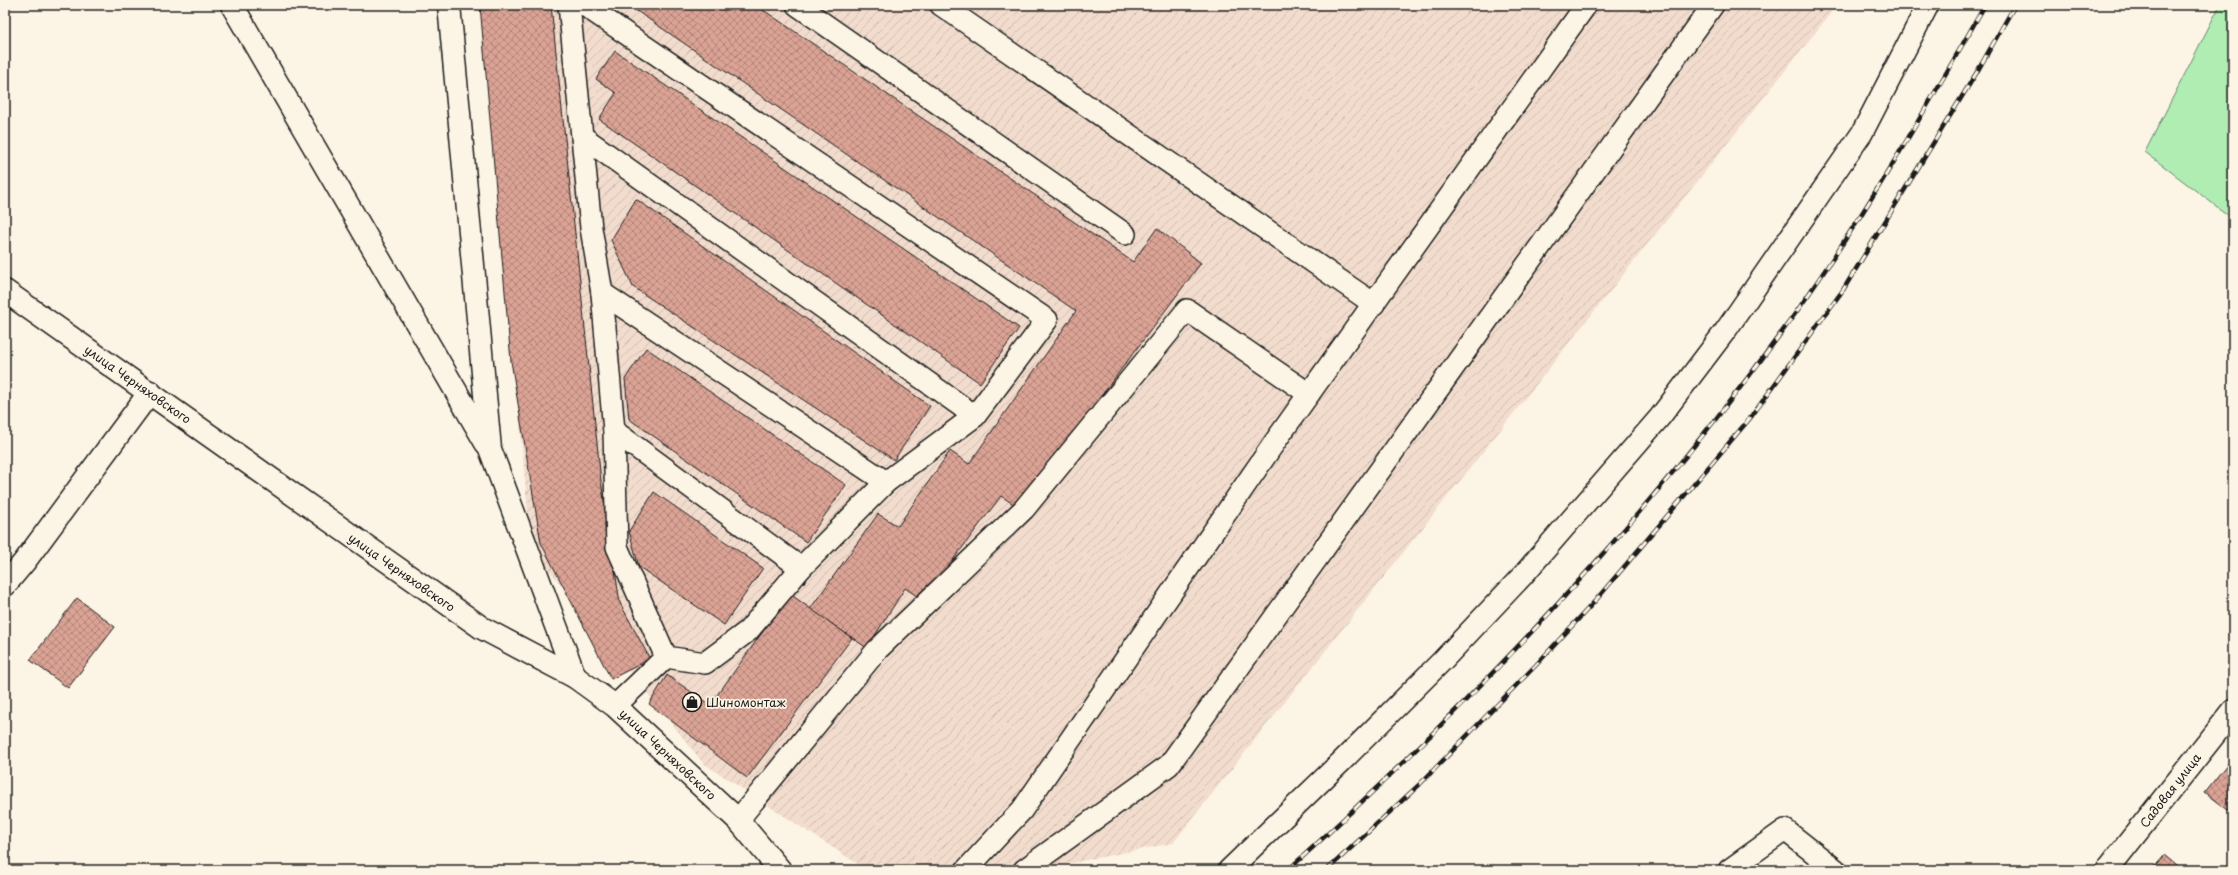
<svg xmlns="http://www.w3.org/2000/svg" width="2238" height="875" font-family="'Playpen Sans',sans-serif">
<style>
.industrial{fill:url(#industrial-furrows)}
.garden{fill:#b0edb3;stroke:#668468}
.building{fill:url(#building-cross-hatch);stroke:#1c1c1c}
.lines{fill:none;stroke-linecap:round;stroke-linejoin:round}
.service-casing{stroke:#1c1c1c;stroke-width:24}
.minor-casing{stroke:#1c1c1c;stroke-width:25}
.service{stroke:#fcf5e5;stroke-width:21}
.minor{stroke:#fcf5e5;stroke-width:22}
.rail-casing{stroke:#1c1c1c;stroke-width:4.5}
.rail{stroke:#fcf5e5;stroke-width:3;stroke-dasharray:9;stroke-linecap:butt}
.labels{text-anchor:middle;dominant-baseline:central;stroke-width:3.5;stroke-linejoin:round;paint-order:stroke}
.street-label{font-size:12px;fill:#1c1c1c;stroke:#fcf5e5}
.poi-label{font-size:12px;fill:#1c1c1c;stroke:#fcf5e5;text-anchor:start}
</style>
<defs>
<pattern id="industrial-furrows" width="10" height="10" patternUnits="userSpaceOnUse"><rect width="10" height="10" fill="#f2dccd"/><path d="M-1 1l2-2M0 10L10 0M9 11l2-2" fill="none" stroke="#cfbcaf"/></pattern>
<pattern id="building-cross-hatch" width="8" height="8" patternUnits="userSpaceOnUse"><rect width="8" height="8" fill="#dba395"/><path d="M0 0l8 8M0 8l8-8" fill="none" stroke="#b18479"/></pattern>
</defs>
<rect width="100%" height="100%" fill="#fcf5e5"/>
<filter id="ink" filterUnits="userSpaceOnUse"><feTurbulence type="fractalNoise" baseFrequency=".025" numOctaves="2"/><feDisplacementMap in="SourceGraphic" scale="8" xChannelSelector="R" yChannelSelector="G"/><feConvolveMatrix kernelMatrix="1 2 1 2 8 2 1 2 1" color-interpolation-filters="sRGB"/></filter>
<g filter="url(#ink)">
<polygon class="industrial" points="482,5 1837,5 1173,843 1036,870 867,870 703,763 531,547"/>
<polygon class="garden" points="2220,5 2233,5 2233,219 2145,152"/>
<g class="building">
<polygon points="480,5 551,5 601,481 620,603 650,659 611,679 541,543 511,361"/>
<polygon points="628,5 756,5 1133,262 1157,228 1201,263 1018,507 1001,496 923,600 905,588 867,648 810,609 878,514 898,526 950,451 969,464 1076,311"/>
<polygon points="615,51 1019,328 980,383 599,119 616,93 596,79"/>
<polygon points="636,199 930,406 894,460 633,287 611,240"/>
<polygon points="646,348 846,485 806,542 629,419 625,379"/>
<polygon points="654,492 763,568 724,625 639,567 629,531"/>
<polygon points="790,594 852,638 747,778 649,704 667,675 710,705"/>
<polygon points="77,598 115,627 68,688 30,660"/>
<polygon points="2232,758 2233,758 2233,814 2205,792"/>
<polygon points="2164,855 2182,870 2151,870"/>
</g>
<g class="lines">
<defs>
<g id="service">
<polyline points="569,5 591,228 602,293 614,431 617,547 666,657 615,706"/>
<polyline points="584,5 1047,320 975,416 886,482 801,568 748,631 705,663 666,657"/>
<polyline points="797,5 1125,234"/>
<polyline points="941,5 1374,304"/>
<polyline points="583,137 975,416"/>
<polyline points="602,293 886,482"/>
<polyline points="614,431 801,568"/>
<polyline points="738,820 877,650 1024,509 1187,310 1309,394"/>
<polyline points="966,870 1022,810 1279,436 1586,5"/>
<polyline points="1024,870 1169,765 1713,5"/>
<polyline points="1229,870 1341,762 1442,661 1524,574 1660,417 1726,330 1862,133 1928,5"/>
<polyline points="1729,870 1785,830 1836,870"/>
</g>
<g id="minor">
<polyline points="232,5 486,443"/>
<polyline points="449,5 490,449 575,677"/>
<polyline points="5,291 482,628 575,677 615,706 738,820 780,870"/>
<polyline points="5,585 25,561 150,392"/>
<polyline points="2107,870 2233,711"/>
</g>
</defs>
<use href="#service" class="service-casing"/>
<use href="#minor" class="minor-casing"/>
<use href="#service" class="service"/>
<use href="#minor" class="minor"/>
<defs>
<g id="rail">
<path d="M1288,870C1475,701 1650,517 1797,311C1866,213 1926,109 1985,5"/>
<polyline points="1327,870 1420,784 1536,665 1596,600 1751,417 1843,290 1977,72 2015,5"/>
</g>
</defs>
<use href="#rail" class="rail-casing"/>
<use href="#rail" class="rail"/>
</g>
</g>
<defs>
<symbol id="shop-ring" viewBox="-11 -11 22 22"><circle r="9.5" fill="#fcf5e5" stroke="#1c1c1c" stroke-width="1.5"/><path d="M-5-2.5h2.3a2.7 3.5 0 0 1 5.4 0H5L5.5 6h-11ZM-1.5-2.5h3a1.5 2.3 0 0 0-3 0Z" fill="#1c1c1c"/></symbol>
</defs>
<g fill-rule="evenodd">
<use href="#shop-ring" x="681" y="691" width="22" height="22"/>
</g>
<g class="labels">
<g class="street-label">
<text transform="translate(138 384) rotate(35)">улица Черняховского</text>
<text transform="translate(402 572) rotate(35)">улица Черняховского</text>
<text transform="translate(668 754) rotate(43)">улица Черняховского</text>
<text transform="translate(2170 790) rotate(-52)">Садовая улица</text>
</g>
<g class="poi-label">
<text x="706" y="702">Шиномонтаж</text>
</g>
</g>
<rect width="2238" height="875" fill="none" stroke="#fcf5e5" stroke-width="20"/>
<rect x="10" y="10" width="2218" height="855" fill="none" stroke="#1c1c1c" stroke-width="1.5" filter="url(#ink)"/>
</svg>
